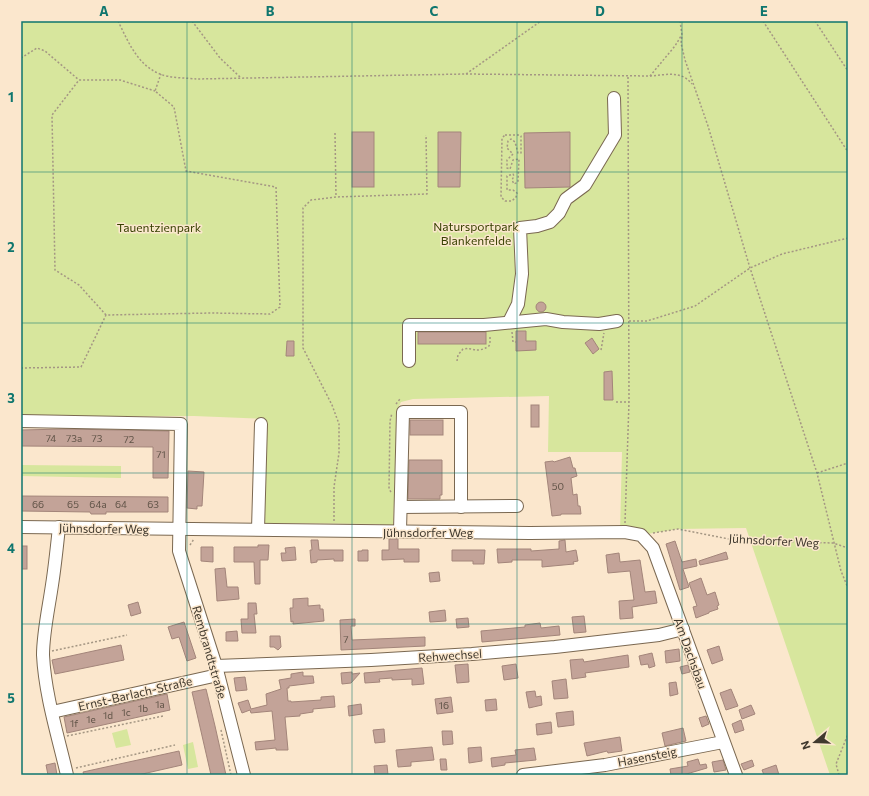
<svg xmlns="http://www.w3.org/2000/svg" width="869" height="796" font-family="Commissioner,sans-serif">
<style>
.green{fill:#d7e69d}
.building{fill:#c3a398;stroke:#a3857a}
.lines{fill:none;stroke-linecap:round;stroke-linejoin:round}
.minor-casing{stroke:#7a6851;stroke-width:14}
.path{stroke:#a49683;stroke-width:1.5;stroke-dasharray:2 2;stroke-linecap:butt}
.minor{stroke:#fff;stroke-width:12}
.grid{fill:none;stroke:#0f766e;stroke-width:1;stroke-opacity:0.55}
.labels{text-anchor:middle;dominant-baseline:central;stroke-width:3;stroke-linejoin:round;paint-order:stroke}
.number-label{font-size:10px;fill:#615448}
.park-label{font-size:12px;fill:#374000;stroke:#fbe7cd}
.street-label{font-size:12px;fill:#40392e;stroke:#fbe7cd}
.neatline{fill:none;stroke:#0f766e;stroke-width:1.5}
.grid-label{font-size:13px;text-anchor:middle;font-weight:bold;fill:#0f766e}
</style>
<rect width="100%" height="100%" fill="#fbe7cd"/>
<g class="green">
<polygon points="21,21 848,21 848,775 830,775 746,528 678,529 641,535 620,532 622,452 548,452 549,396 413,399 401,402 397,410 393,532 380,532 380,524 261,523 265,419 194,416 21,417"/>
<polygon points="21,465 121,466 121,478 21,476"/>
<polygon points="127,729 131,745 116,748 112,733"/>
<polygon points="193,742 198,767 188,769 183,745"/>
</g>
<g class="building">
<rect x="352" y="132" width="22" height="55"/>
<polygon points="438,132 461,132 460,187 438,187"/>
<polygon points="570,132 570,187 525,188 524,133"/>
<circle cx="541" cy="307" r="5"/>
<polygon points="516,331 526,331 526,341 536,341 536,350 516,351"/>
<rect x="418" y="332" width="68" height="12"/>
<polygon points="592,338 599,349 593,354 585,343"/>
<polygon points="287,341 294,341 294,356 286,356"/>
<polygon points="612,371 613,400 604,400 604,372"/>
<rect x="531" y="405" width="8" height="22"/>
<rect x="410" y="420" width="33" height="15"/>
<polygon points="65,429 169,431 168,478 153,478 153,447 21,446 21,430"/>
<polygon points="570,457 573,468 575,468 577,476 571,478 573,495 577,494 578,506 580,506 581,514 561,514 561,515 552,516 545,462 553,461 554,462"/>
<polygon points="409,460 442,460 442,495 440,495 440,499 408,499"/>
<polygon points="188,471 204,472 202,506 197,506 197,509 187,508"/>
<polygon points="21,496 168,497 168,512 106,512 106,514 91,514 90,512 21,511"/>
<polygon points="389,539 398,539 398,549 419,549 419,562 404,562 404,559 382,560 382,550 389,550"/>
<polygon points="311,540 318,540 319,550 343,550 343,561 334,561 334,559 317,560 317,562 311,563 310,550 312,550"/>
<polygon points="565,540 566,552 576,550 578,561 573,562 574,564 542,567 542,560 512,560 512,562 498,563 497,549 531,549 531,551 559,549 559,541"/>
<polygon points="675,541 682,562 696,559 697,566 683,569 689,587 680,590 666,544"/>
<polygon points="258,545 269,545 268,560 260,560 260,584 255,584 254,562 234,562 234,547 258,547"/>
<rect x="21" y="546" width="6" height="23"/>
<polygon points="201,547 213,547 213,562 201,561"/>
<polygon points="295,547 296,560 282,561 281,553 286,553 285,548"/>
<polygon points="362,550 368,550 368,561 358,561 358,551 362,551"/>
<polygon points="452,550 485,550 484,564 473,564 473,561 452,561"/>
<polygon points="726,552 728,559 700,565 699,561"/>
<polygon points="619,553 620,562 640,560 645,592 655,591 657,603 632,607 633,618 620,619 619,601 634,600 630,571 608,573 606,555"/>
<polygon points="225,568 227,587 238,587 239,599 217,601 215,569"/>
<polygon points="439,572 440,581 430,582 429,573"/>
<polygon points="701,578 707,595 715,592 719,605 717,606 718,609 709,612 709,613 696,618 693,607 697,606 689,583"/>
<polygon points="308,598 308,606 320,605 320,609 323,609 324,621 293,624 293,621 291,622 290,608 293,608 293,599"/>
<polygon points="138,602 141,613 131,616 128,605"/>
<polygon points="248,603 256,603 257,614 254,614 256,633 242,633 241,619 248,619"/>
<polygon points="445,610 446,621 430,622 429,612"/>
<polygon points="584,616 586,632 574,633 572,617"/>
<polygon points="468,618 469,627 457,628 456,619"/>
<polygon points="355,619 355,626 351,626 352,640 425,637 425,646 341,650 340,620"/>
<polygon points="184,622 196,658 187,661 179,637 172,639 168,627"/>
<polygon points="540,623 541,628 559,626 560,635 482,642 481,631 525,627 525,625"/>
<polygon points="237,631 238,641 226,641 226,632"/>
<polygon points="270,636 280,636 281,647 278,650 274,647 270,647"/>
<polygon points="121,645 124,660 55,674 52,660"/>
<polygon points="719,646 723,660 712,664 707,650"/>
<polygon points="679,649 680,661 666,663 665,651"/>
<polygon points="652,653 655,666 649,668 648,664 641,665 639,656"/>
<polygon points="628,655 629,667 585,673 586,677 572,679 570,660 583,659 584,662"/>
<polygon points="468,664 469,682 457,683 455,665"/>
<polygon points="516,664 518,678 504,680 502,666"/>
<polygon points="688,665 690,672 682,674 680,667"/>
<polygon points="422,668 424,684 412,685 412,679 392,680 392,678 379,679 380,682 365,683 364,673"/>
<polygon points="303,672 303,676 313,676 314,683 289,686 289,688 287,688 288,701 291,701 291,702 321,700 321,697 334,696 335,707 313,709 313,712 300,714 300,716 285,717 288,750 276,750 276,748 256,750 255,742 275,740 272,711 251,713 250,710 242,713 238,703 248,700 251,709 267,705 266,694 281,689 279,680 291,678 291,674"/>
<polygon points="352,672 352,674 360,673 351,683 342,684 341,673"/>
<polygon points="245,677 247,690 236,691 234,678"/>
<polygon points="566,679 568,698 554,699 552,681"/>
<polygon points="676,682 678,694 670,696 669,683"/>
<polygon points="206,689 215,726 226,775 211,775 192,692"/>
<polygon points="731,689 738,706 726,710 720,693"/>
<polygon points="535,691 536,697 541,696 542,705 529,708 526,692"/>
<polygon points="167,694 170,710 67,733 64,717"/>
<polygon points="451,697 453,712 437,714 435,699"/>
<polygon points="496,699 497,710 486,711 485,700"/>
<polygon points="361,704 362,714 349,716 348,706"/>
<polygon points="751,705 755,714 742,719 739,710"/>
<polygon points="573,711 574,725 558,727 556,713"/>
<polygon points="706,716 709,724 702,727 699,718"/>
<polygon points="741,720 744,730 735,733 732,724"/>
<polygon points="551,722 552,733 537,735 536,724"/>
<polygon points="683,728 686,741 665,746 662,733"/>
<polygon points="384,729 385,742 375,743 373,730"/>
<polygon points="442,731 452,731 453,744 443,745"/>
<polygon points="620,737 622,751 608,753 607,751 587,756 584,743"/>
<polygon points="432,747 434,760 411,762 411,766 398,767 396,750"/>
<polygon points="481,747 482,761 469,763 468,748"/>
<polygon points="534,748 536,760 505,763 505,765 492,767 491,758 516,755 515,750"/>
<polygon points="179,751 182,765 138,775 84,775 83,772"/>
<polygon points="440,759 446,759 447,770 441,770"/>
<polygon points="698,759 700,765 706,764 707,768 683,775 671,775 670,769 688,766 687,762"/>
<polygon points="723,760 726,770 714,772 712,762"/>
<polygon points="752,760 754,766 744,770 741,764"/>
<polygon points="55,763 57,775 48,775 46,765"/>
<polygon points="387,765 388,775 375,775 374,766"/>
<polygon points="776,765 779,775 764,775 762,770"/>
</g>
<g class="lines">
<defs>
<g id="minor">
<polyline points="509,322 518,304 522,274 520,228 537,226 550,222 559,213 566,199 585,185 615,135 614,98"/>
<polyline points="409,361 409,325 484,325 546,319 563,322 599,324 617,321"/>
<polyline points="21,421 181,424 179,551 216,666 244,775"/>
<polyline points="401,507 517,506"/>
<polyline points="21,527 530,533 625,532 641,535 653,548 736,775"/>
<path d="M59,527C57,546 55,566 52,585C49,606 43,633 43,655C45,695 58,736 67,775"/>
<polyline points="258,529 261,424"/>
<polyline points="400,531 403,412 461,412 461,507"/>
<polyline points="216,666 371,660 472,654 555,647 659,635 683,629"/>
<polyline points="52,712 218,675"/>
<polyline points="523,775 605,765 723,742"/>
</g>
</defs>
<use href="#minor" class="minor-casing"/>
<g class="path">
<path d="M118,21C128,41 137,65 160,74C169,78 187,78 197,79L466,74L541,21"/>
<polyline points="192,21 220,58 241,78"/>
<polyline points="680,21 682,35 681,43 685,60 708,126 750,268 817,473 841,571 848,588"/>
<polyline points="763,21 848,152"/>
<polyline points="815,21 848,71"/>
<polyline points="21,58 37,48 45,51 79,80"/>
<polyline points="466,74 650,76 675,46 681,36"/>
<path d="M650,76C666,75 681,70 692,84"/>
<polyline points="335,133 336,197"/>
<polygon points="505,135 520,135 521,136 521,153 518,153 515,142 511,139 508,141 507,148 513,154 507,160 507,168 510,169 513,160 519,159 518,182 514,184 512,180 514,176 513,174 507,176 507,190 513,190 517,193 516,197 512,201 505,201 501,197 502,138"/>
<polyline points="106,315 79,285 55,270 52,115 79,80 120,80 155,91"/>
<polyline points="629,321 647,321 695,306 750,268 782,254 848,238"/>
<polyline points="512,332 513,342 516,342"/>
<polyline points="601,350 604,333"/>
<path d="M457,361L458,355L463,349C473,347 477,354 489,346L490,342V335"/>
<polyline points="21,368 81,367 106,315 211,313 270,314 280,307 276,187 186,171 174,107 155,91 161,74"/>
<polyline points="616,402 629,402"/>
<polyline points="396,404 400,399"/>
<polyline points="817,473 848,463"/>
<polyline points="391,492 389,489 390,421 392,413"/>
<polyline points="334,521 334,487 339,453 339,424 332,405 303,348 303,208 311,200 336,197 427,194 426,135"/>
<polyline points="625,523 629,402 628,76"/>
<polyline points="653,533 678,529 734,540 833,543 848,548"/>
<polyline points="190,545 194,539"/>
<polyline points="52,651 127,635"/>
<polyline points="221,730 231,775"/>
<polyline points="67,736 163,716"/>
<polyline points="76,768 175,745"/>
<polyline points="839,775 836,764 848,734"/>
</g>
<use href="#minor" class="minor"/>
</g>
<path class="grid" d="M187,21V775M352,21V775M517,21V775M682,21V775M21,172H848M21,323H848M21,473H848M21,624H848"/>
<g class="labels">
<g class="number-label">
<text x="51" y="438">74</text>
<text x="74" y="438">73a</text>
<text x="97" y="438">73</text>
<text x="129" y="439">72</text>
<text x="161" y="454">71</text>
<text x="558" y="486">50</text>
<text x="38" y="504">66</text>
<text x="73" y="504">65</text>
<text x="98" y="504">64a</text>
<text x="121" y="504">64</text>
<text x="153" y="504">63</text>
<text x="346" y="639">7</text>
<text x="160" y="704">1a</text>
<text x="444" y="705">16</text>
<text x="143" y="708">1b</text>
<text x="126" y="712">1c</text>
<text x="108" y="715">1d</text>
<text x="91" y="719">1e</text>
<text x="74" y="723">1f</text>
</g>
<g class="park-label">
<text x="476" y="226">Natursportpark<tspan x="476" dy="14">Blankenfelde</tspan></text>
<text x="159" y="227">Tauentzienpark</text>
</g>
<g class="street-label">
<text transform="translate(104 528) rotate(1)">Jühnsdorfer Weg</text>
<text x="428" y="532">Jühnsdorfer Weg</text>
<text transform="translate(774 540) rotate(3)">Jühnsdorfer Weg</text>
<text transform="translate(210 652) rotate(74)">Rembrandtstraße</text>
<text transform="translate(691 653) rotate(70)">Am Dachsbau</text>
<text transform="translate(450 655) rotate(-4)">Rehwechsel</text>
<text transform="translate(135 693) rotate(-13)">Ernst-Barlach-Straße</text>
<text transform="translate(647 756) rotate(-11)">Hasensteig</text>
</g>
</g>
<rect width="869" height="796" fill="none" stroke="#fbe7cd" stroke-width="44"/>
<g transform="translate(815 742) rotate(251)" stroke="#fbe7cd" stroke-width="3" paint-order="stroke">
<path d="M0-3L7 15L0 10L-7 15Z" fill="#40392e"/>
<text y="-6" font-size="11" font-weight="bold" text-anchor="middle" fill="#40392e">N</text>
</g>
<rect x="22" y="22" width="825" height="752" class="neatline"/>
<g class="grid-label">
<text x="104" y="16">A</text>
<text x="270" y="16">B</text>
<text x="434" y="16">C</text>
<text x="600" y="16">D</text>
<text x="764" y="16">E</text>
<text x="11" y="102">1</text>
<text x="11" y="252">2</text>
<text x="11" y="403">3</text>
<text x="11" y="553">4</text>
<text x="11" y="703">5</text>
</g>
</svg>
